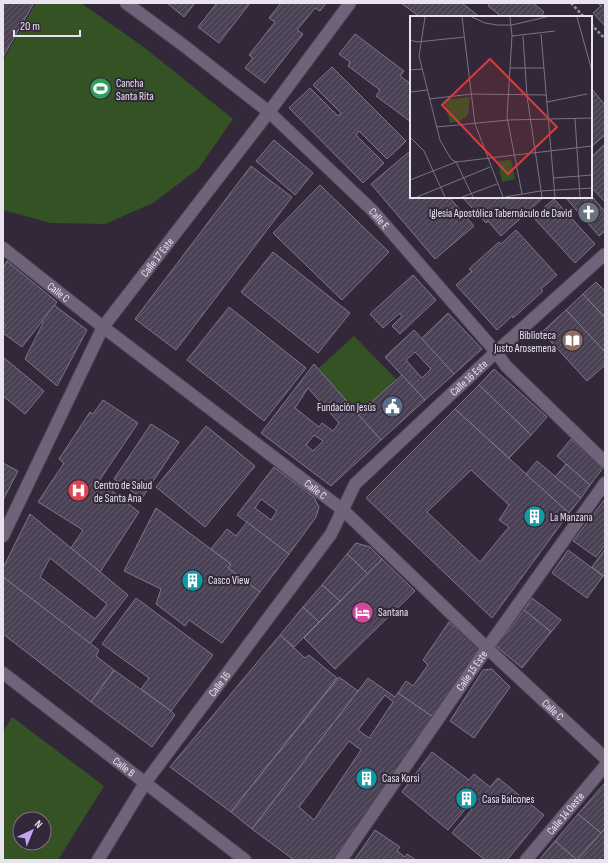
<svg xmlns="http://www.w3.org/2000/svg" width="608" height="863" font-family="'Sofia Sans Condensed',sans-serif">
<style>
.pitch{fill:#355225;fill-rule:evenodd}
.building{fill:url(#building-hatch);stroke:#80768c;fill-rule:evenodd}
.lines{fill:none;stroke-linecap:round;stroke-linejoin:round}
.minor-casing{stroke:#4c4352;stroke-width:14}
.tertiary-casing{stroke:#4c4352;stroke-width:14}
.path{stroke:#938c9a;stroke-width:2.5;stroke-dasharray:3 2;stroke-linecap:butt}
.minor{stroke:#6e6378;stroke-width:12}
.tertiary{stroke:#6e6378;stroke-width:12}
.labels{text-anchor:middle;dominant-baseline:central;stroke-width:4;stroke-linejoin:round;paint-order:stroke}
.poi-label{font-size:11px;fill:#e9e3ef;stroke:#32283a;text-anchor:start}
.street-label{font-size:11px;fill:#e9e3ef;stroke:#32283a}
.inset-road{fill:none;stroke:#7b7382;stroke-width:1}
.view{fill:#d83b3c;fill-opacity:0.15;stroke:#d83b3c;stroke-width:2}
.inset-edge{fill:none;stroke:#e9e3ef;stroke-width:2}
</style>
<defs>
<pattern id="building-hatch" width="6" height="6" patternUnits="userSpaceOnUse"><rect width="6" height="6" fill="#4a4155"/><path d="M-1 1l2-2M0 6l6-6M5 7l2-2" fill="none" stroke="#645c6e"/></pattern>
</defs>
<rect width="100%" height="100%" fill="#32283a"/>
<g class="pitch">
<polygon points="36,3 81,3 145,48 233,119 198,169 153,203 105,224 51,223 3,210 3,60"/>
<polygon points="354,336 397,380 358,414 318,369"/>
<path d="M12,717L104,786L58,860H3V732ZM20,819H44V843H20Z"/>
</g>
<g class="building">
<polygon points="3,3 34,3 3,57"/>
<polygon points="167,3 195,3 184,17"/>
<polygon points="217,3 250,3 219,43 198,27"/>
<polygon points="281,3 326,3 320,11 315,8 297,30 303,34 265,83 245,68 253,58 249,55 275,22 269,18"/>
<polygon points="401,3 462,3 480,17 420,17"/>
<polygon points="490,3 533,3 544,12 542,15 544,17 502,17 488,6"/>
<polygon points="598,3 605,3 605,26 593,13 601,6"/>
<polygon points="355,34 404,71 400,76 411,84 411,122 376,96 380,90 348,66 350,62 339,54"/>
<polygon points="332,67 406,141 387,159 359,131 356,135 384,163 363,183 289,108 310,88 338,116 341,113 313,85"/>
<polygon points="591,88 605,105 605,135 591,147"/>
<polygon points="274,140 313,173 295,195 256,161"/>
<polygon points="605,144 605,202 591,187 591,160 593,159 591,157"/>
<polygon points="410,151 411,152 411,197 449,197 474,226 435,259 371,184"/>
<polygon points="251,166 292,197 176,350 135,319"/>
<polygon points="320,185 389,252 342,300 273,233"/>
<polygon points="591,195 605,212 605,231 599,236 565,197 591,197"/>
<polygon points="462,197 544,197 501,236 488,221 486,223"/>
<polygon points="554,199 595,244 575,263 533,217"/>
<polygon points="516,230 557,275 541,289 543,291 513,318 512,316 497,330 456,285 472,271 469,269 499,242 501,244"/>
<polygon points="273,252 350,313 318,353 241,292"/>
<polygon points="7,261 57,302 22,347 3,333 3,329 6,325 3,323 3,269"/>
<polygon points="413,275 436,300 400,334 392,326 402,316 400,313 383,328 370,314"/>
<polygon points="596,282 605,291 605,318 583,294"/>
<polygon points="583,294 605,318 605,348 603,350 566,310"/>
<polygon points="54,305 87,330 57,386 25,359 43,323 42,321"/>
<polygon points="229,307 306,368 264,421 187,360"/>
<polygon points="566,310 605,352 605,365 587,381 542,332"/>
<polygon points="448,313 482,349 454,374 421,339"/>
<path d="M414,330L454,374L425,400L385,357ZM415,352L431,369L422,378L406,360Z"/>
<polygon points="3,357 44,391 25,414 3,396"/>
<path d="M314,364L381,440L331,486L261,433ZM308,388L339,423L333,431L322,423L319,427L295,408ZM314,435L323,441L313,451L306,445Z"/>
<polygon points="494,369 547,417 531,435 479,385"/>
<polygon points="402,375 425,400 381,440 358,414"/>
<polygon points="479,385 531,435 509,458 455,409"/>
<polygon points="103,400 138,423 99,481 139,512 100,572 71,548 83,530 38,502 64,463 59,459 90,412 93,414"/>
<path d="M455,409L569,513L492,618L366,498ZM471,470L509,505L499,520L509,527L480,562L427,512Z"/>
<polygon points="151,424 179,442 142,498 114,479"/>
<polygon points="206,426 255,466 205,527 156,487"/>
<polygon points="571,439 603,468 590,485 557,456"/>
<polygon points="537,461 581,498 569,513 526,474"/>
<polygon points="3,463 18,471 3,500"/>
<polygon points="566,464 590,485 581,498 555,477"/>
<path d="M274,467L314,497L319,507L316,517L289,554L237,515ZM261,499L277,511L271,520L255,508Z"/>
<polygon points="605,499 605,545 596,557 573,541"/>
<polygon points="156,508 231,564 228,568 260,592 222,643 189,620 185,626 156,604 161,589 124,571"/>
<path d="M30,514L128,595L90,644L3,577V568ZM50,558L107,604L95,619L40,577Z"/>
<polygon points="247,522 289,554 260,592 228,568 231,564 211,549 227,529 236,536"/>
<polygon points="356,543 370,547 382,559 368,574 347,554"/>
<polygon points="605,549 605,577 592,567"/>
<polygon points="568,550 603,576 587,598 552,573"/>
<polygon points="347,554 368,574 340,601 322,585"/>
<polygon points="382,559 415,591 335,669 304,638"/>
<polygon points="3,577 99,650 96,656 114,670 91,702 3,634"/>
<polygon points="322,585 340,601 319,622 303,607"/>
<polygon points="136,598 213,655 171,711 141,689 149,678 102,644"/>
<polygon points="532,598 561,620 551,632 524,610"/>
<polygon points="303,607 319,622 294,647 280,635"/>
<polygon points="524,610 551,632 522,668 496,646"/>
<polygon points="449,622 481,648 433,717 398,693 406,681 413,686 428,665 423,660"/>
<polygon points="280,635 305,658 309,655 337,678 231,812 170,767"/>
<polygon points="492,669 510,687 474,738 450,721 483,670"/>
<polygon points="114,670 171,711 175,715 152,747 91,702"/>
<polygon points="339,677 358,691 252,829 231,812"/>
<path d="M368,678L395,697L398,693L433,717L335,860H294L252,829ZM385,695L393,702L369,738L358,730ZM349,741L361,750L314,820L299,807Z"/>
<polygon points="432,752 469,780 474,774 490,787 498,778 544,815 507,860 485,860 452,833 472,809 468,806 448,830 402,792"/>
<polygon points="605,783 605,828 601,833 578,814"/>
<polygon points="578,814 601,833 577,860 555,841"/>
<polygon points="605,828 605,860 577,860 601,833"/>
<polygon points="375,830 400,847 397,851 405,857 407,854 416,860 357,860 355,859"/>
<polygon points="555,841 577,860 539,860"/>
</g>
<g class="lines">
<defs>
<g id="minor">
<path id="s1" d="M126,3L183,45L269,112L372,210L496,352L506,366L605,462"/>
<path id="s2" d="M3,248L103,327L343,510L487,648L605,758"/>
<path id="s3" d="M98,860L145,783L331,534L355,484L496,352L605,254"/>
<path id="s4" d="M341,860L487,648L605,483"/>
<path id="s5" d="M526,860L605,766"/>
</g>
<g id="tertiary">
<path id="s6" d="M3,536L103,327L269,112L350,3"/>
<path id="s7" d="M3,673L245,860"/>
</g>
</defs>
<use href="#minor" class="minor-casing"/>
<use href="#tertiary" class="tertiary-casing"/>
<g class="path">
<polyline points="571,3 584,17"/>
<polyline points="591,24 605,39"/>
</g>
<use href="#minor" class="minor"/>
<use href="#tertiary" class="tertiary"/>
</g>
<defs>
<symbol id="stadium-disc" viewBox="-11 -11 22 22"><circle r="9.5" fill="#2e9e5b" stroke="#32283a"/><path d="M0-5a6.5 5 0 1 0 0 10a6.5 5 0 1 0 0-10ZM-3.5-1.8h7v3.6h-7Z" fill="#fff"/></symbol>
<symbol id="church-disc" viewBox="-11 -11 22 22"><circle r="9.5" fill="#6b7280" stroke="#32283a"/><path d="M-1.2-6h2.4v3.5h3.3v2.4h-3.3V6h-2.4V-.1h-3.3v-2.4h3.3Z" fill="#fff"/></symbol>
<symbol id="library-disc" viewBox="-11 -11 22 22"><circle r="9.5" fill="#8d6e63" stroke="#32283a"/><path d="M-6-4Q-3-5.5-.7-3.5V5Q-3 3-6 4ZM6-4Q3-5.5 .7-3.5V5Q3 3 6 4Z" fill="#fff"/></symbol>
<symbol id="civic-disc" viewBox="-11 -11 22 22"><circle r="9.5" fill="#5c6f8a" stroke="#32283a"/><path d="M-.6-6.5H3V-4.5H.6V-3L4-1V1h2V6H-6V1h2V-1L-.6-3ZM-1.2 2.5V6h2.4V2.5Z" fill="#fff"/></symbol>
<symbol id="hospital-disc" viewBox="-11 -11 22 22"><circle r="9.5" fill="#e0444e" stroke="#32283a"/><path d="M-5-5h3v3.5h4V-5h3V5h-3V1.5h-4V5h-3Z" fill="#fff"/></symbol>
<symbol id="building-disc" viewBox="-11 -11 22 22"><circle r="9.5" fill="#0f9aa8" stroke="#32283a"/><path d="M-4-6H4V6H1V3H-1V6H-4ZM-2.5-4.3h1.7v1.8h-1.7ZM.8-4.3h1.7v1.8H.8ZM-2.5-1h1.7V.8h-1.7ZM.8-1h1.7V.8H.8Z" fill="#fff"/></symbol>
<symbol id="hotel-disc" viewBox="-11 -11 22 22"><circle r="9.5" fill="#d1479c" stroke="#32283a"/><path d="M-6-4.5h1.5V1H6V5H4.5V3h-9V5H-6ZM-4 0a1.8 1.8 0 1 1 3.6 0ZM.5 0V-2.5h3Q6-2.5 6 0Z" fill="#fff"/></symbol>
</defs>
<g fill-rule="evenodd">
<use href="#stadium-disc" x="88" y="76" width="25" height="25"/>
<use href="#church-disc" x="576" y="200" width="25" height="25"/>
<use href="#library-disc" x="560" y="328" width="25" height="25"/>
<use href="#civic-disc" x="380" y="394" width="25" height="25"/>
<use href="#hospital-disc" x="66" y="478" width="25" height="25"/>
<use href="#building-disc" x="522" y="504" width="25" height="25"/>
<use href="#building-disc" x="180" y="568" width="25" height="25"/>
<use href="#hotel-disc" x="350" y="600" width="25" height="25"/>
<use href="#building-disc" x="354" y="766" width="25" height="25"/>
<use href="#building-disc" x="454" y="786" width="25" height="25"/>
</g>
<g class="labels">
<g class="poi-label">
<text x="116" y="83">Cancha<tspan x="116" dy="13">Santa Rita</tspan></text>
<text x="572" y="213" text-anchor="end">Iglesia Apostólica Tabernáculo de David</text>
<text x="556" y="335" text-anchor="end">Biblioteca<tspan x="556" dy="13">Justo Arosemena</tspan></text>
<text x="376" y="407" text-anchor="end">Fundación Jesús</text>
<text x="94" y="485">Centro de Salud<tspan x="94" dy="13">de Santa Ana</tspan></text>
<text x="550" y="517">La Manzana</text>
<text x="208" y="580">Casco View</text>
<text x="378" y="612">Santana</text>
<text x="382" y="778">Casa Korsi</text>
<text x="482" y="799">Casa Balcones</text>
</g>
<g class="street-label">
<text stroke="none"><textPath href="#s1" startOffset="333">Calle E</textPath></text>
<text stroke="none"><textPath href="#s6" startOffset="320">Calle 17 Este</textPath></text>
<text stroke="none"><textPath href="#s2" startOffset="71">Calle C</textPath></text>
<text stroke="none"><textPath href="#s3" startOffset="612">Calle 16 Este</textPath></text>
<text stroke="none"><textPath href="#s2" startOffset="395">Calle C</textPath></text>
<text stroke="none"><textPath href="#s4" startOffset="230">Calle 15 Este</textPath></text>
<text stroke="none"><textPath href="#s3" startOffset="214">Calle 16</textPath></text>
<text stroke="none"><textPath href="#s2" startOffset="719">Calle C</textPath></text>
<text stroke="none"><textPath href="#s7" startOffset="153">Calle B</textPath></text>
<text stroke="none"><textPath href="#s5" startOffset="61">Calle 14 Oeste</textPath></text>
</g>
</g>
<g transform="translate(410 16)">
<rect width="182" height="182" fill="#32283a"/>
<path d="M60,81L58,99L48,106L40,107L34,84ZM101,144L105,163L92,166L88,145Z" fill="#355225"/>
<path class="inset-road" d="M15,1L9,40L30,124L41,143L46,146L63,181M52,1L65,108L93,181M62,1L75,7L87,9H102L136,1M100,1L102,20L97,101L112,178M167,1L182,55M131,18L145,181M102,20L145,15M113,20L117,80L132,181M0,24L7,26L55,21M100,52H134M0,54L12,53M0,76L17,74M19,83L62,78L137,79M137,86L177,78M165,102L170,181M27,111L98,104L182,102M0,121L14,135L35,181M144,162L182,159M0,164L46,146L182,130M7,181L80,151M52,181L87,168M95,181L130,175L182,172"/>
<path class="view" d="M80,43L147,111L98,158L32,89Z"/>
<rect width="182" height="182" class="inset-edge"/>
</g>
<rect width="608" height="863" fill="none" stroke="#e9e3ef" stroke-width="8"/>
<g transform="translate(32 831) rotate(44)"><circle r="19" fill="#32283a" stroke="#7b7382"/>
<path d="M0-3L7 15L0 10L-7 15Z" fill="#c2a8f2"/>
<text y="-6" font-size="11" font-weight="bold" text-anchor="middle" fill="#e9e3ef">N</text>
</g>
<path d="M14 30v6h66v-6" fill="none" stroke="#e9e3ef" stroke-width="2"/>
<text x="20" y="30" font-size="12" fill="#e9e3ef" stroke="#32283a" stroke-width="3" paint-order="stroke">20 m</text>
</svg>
